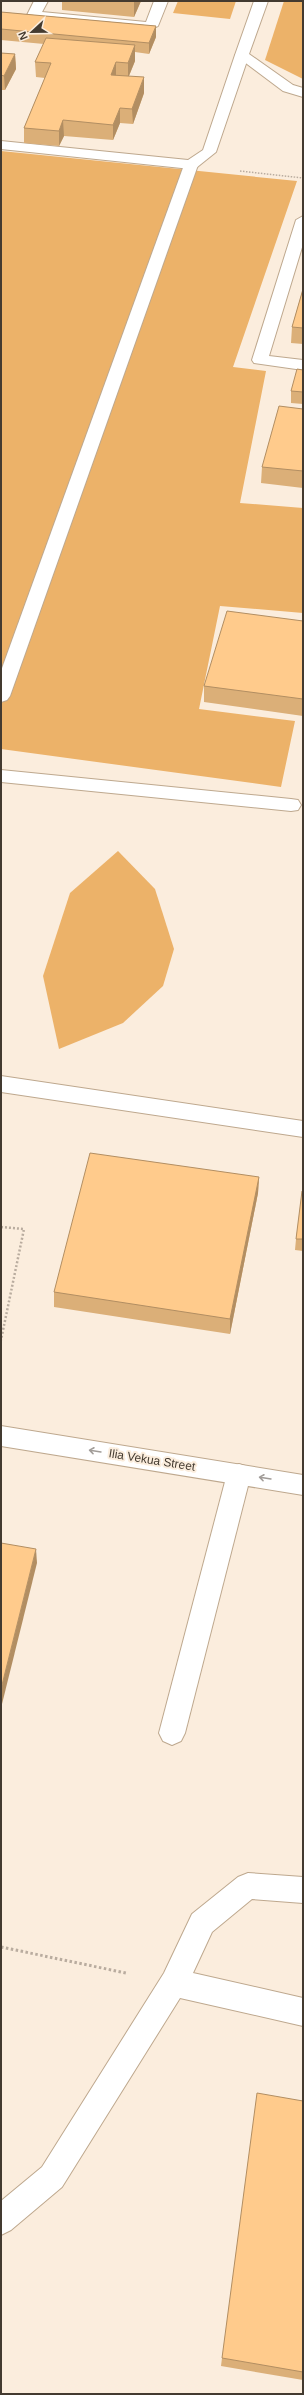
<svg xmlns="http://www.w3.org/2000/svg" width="304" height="2395" font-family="Arial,sans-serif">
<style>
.green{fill:#ecb269}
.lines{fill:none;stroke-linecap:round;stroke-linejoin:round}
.lane-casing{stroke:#bea88e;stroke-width:2}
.street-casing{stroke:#bea88e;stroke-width:2}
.secondary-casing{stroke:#bea88e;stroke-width:2}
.primary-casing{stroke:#bea88e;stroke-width:2}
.path-far2{stroke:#b9ac9f;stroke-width:1.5;stroke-dasharray:1.5 1.5;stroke-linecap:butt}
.path-far1{stroke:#b9ac9f;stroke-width:2.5;stroke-dasharray:2 2;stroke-linecap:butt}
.path{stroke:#b9ac9f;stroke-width:3;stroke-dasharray:2.5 2.5;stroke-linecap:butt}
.lane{fill:#fff;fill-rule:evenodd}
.street{fill:#fff;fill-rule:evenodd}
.secondary{fill:#fff;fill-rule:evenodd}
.primary{fill:#fff;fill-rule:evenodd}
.wall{fill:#dbaf78}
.shaded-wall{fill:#b28e62}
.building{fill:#ffcb8c;stroke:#b28e62}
.oneway{stroke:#a19c98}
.labels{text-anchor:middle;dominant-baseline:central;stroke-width:4;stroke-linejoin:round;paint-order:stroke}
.street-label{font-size:12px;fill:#433a30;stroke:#fbeddd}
</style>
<rect width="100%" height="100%" fill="#fbeddd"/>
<g class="green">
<polygon points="178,1 236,1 230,19 173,13"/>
<polygon points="284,1 303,1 303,79 265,60"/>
<polygon points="1,151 297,181 233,367 266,371 240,503 303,508 303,613 220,606 199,709 295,721 281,787 1,749"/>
<polygon points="118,851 155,889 174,949 163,986 123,1023 59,1049 43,976 70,893"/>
</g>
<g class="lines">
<defs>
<g id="lane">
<polygon points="34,1 48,1 42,12 146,22 154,1 168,1 158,26 151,30 29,18 27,15"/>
<polygon points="242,51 249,55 216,152 196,168 191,169 1,149 1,141 188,160 203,150 235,55"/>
<polygon points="303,216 303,244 269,356 303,360 303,370 254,363 252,360 296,220"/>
<polygon points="1,770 291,799 298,800 301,805 298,810 291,811 1,782"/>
<polygon points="1,1076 303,1121 303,1137 1,1092"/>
<polygon points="239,1464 248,1467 251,1474 185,1733 181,1741 172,1745 163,1741 159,1733 227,1474 230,1467"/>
<polygon points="248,1873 303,1877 303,1903 252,1899 212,1932 193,1973 303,1998 303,2026 180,1998 62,2187 11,2230 1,2235 1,2201 42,2167 164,1973 192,1914 238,1877"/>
</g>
<polygon id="street" points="191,161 198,165 10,696 7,700 1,702 1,671 184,165"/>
<polygon id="secondary" points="254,1 268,1 249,54 293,85 303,88 303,97 283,91 235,55"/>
<polygon id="primary" points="1,1426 303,1475 303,1495 1,1446"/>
</defs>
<use href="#lane" class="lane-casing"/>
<use href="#street" class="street-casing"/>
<use href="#secondary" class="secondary-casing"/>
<use href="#primary" class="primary-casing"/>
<polyline class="path-far2" points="240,171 303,178"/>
<polyline class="path-far1" points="1,1227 24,1229 1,1340"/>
<polyline class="path" points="1,1947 126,1973"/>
<use href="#lane" class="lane"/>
<use href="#street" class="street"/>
<use href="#secondary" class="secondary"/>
<use href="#primary" class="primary"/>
</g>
<g class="wall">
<polygon points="62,1 141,1 134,17 62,10"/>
<polygon points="1,12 156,26 156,37 149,54 135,52 135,61 129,76 144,93 133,124 120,123 113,140 64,136 59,146 24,143 24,128 45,78 36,77 35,62 44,44 1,40"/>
<polygon points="1,53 15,54 16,69 5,90 1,90"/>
<polygon points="303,289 303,344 291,343 292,327"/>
<polygon points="303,370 303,404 291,403 291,391"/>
<polygon points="303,409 303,488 261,483 262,467"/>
<polygon points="303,621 303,716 204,702 204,686"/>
<polygon points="259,1177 258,1193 230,1334 54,1307 54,1292"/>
<polygon points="303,1191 303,1251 295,1250 296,1239"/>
<polygon points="303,2101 303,2380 221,2366 222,2358"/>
</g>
<g class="shaded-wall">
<polygon points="134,1 141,1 134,17"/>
<polygon points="156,26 156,37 149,54 149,43"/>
<polygon points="135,45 135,61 128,78 128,63"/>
<polygon points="15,54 16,69 5,90 4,76"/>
<polygon points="116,62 116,77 111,75"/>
<polygon points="144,77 144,93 133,124 132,109"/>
<polygon points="120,108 120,123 113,140 113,125"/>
<polygon points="63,120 64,136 59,146 59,131"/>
<polygon points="259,1177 258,1193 230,1334 230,1319"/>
<polygon points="36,1549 37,1563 1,1708 1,1689"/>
</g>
<g class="building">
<polygon points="1,12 156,26 149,43 1,29"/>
<polygon points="46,38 135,45 128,63 116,62 111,75 144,77 132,109 120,108 113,125 63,120 59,131 24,128 51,63 35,62"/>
<polygon points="1,53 15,54 4,76 1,75"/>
<polygon points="303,289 303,328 292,327"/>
<polygon points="297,369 303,370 303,392 291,391"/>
<polygon points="279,406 303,409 303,471 262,467"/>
<polygon points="227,611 303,621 303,699 204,686"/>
<polygon points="90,1153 259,1177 230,1319 54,1292"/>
<polygon points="302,1191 303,1191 303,1239 296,1239"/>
<polygon points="1,1543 36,1549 1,1689"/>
<polygon points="257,2093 303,2101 303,2372 222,2358"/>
</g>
<defs><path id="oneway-shaft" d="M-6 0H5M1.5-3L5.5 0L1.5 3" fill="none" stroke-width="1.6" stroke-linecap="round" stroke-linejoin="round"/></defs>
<g class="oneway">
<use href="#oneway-shaft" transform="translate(95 1451) rotate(-171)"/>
<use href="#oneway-shaft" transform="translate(265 1478) rotate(-171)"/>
</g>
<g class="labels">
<g class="street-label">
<text transform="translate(152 1460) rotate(9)">Ilia Vekua Street</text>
</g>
</g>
<rect width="304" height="2395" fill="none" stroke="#433a30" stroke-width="4"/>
<g transform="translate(32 32) rotate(248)" stroke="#fbeddd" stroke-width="3" paint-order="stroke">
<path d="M0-3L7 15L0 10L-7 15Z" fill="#433a30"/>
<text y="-6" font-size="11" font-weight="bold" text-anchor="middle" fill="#433a30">N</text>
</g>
</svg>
